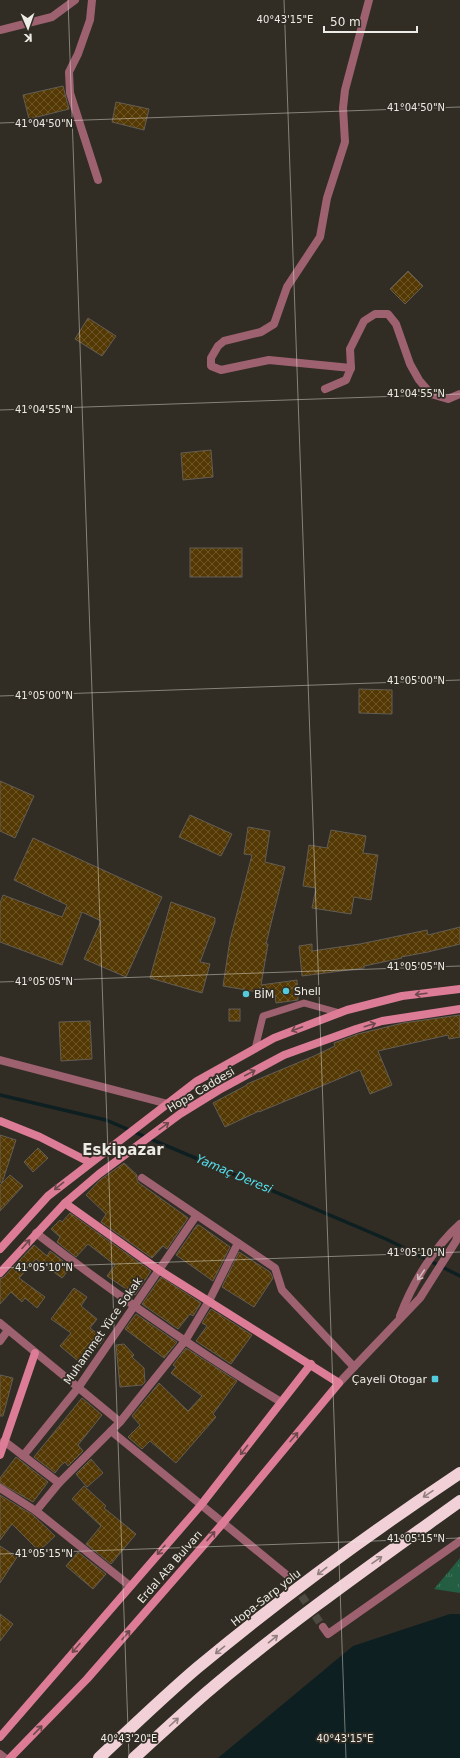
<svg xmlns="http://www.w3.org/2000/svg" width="460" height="1758" font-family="'DejaVu Sans',sans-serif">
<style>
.park{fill:url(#park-tufts)}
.water{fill:#0d1f21}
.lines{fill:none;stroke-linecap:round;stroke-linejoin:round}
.stream{stroke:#0d1f21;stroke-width:3.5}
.building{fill:url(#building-cross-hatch);stroke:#635d54}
.street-tunnel{stroke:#4d4a41;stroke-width:8;stroke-dasharray:8 4;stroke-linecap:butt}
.lane{stroke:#9e6170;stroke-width:7}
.street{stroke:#9e6170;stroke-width:8}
.secondary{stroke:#dd7c96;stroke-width:8}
.highway{stroke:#f1d1d7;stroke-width:12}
.oneway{stroke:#6d494c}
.oneway2{stroke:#d1bbbc}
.oneway3{stroke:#917f7e}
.ticks{fill:none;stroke:#edebe5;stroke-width:1;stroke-opacity:0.45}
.poi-dot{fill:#54cadd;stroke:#312d24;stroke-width:1.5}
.labels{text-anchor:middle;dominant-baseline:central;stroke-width:3.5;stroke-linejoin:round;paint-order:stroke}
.poi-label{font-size:11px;fill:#edebe5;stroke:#312d24;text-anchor:start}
.street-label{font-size:11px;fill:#edebe5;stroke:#312d24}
.water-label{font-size:12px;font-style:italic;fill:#53e2f1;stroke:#312d24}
.district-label{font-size:15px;font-weight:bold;fill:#edebe5;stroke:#312d24}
.ticks-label{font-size:10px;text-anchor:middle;fill:#edebe5;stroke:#312d24;stroke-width:3.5;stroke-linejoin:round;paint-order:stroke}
</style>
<defs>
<pattern id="park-tufts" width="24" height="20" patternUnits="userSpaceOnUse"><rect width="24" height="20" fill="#235e42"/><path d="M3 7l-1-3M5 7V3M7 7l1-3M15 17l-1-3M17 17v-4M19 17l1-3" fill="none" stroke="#43755d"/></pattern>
<pattern id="building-cross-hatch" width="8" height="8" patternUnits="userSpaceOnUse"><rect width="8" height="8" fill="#543904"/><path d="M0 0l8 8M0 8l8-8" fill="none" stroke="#6d5628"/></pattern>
</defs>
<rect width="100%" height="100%" fill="#312d24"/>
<polygon class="park" points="460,1558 460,1593 434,1589"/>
<polygon class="water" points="450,1614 460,1614 460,1758 218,1758 353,1646"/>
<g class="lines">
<polyline class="stream" points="0,1095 106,1120 386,1239 460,1276"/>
</g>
<g class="building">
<polygon points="63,86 69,109 29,119 23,95"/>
<polygon points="116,102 149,109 144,130 112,122"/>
<polygon points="408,271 423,286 405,304 390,289"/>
<polygon points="88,318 116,336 102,356 75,339"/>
<polygon points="211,450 213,477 183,480 181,453"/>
<rect x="190" y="548" width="52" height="29"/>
<polygon points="359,689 392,690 392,714 359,713"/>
<polygon points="0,781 34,796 15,838 0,831"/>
<polygon points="190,815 232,834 221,856 179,837"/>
<polygon points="248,827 270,831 265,862 285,867 266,944 268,944 261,985 297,980 298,1000 276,1003 275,995 223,986 230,940 252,855 244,854"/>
<polygon points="331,830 366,836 363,853 378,855 371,900 354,897 351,914 312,908 316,888 303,886 309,845 327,848"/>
<polygon points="33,838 162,897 126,977 84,959 101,921 82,912 62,965 0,942 0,903 3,895 62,917 67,905 14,880"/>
<polygon points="171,902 215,918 215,922 200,962 210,964 202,993 150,978"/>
<polygon points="460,927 460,944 428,952 401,957 402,958 364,966 364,968 302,976 299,946 312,944 312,951 360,944 427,930 428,935"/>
<rect x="229" y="1009" width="11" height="12"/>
<polygon points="460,1015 460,1037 449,1039 448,1035 378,1051 392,1085 370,1094 360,1070 259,1112 259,1111 225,1127 213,1103 247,1085 247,1084 314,1056 335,1046 334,1043 358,1034 403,1023"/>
<polygon points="90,1021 92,1059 61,1061 59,1022"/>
<polygon points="0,1135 16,1140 2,1183 0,1182"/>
<polygon points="38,1148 48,1158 33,1172 24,1162"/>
<polygon points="124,1163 137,1175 137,1180 139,1183 188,1218 167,1249 163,1246 152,1258 101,1222 106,1214 86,1195 100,1180"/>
<polygon points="10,1175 23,1186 0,1211 0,1185"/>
<polygon points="70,1213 151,1271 135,1295 107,1276 115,1265 88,1244 76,1257 57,1242 60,1237 51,1229 60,1220 62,1222"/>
<polygon points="197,1225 199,1225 230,1247 213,1281 176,1255"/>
<polygon points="34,1245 47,1256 50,1251 71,1267 62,1278 36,1259 19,1278 45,1297 37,1308 25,1298 22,1302 11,1292 0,1304 0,1279 4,1277"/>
<polygon points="239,1252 270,1272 273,1278 254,1307 222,1287"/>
<polygon points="161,1277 201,1303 193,1316 190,1314 178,1329 142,1304"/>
<polygon points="74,1288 87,1297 81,1306 97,1319 90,1328 104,1339 83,1365 60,1346 71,1333 51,1319"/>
<polygon points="211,1309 252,1335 231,1364 196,1341 207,1326 202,1323"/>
<polygon points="136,1314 177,1342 164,1358 125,1329"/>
<polygon points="124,1344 134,1355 132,1357 144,1368 145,1382 142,1385 120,1387 116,1345"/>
<polygon points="186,1348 237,1381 213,1414 216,1417 176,1463 150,1441 142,1449 128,1437 140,1425 132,1416 159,1383 188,1411 202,1396 171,1373 176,1367 173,1365"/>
<polygon points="0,1375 13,1378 3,1416 0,1416"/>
<polygon points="82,1398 102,1415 78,1445 83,1451 68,1466 65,1462 61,1465 55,1473 34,1457"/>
<polygon points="16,1457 48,1482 33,1502 0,1483 0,1478"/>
<polygon points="91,1459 103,1473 87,1487 76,1474"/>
<polygon points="84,1486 106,1506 104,1508 136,1534 111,1564 86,1544 101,1526 72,1499"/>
<polygon points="0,1495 33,1515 55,1536 39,1551 12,1524 0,1540"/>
<polygon points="0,1546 17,1557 0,1583"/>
<polygon points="78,1552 106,1574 93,1589 66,1566"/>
<polygon points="0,1614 13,1624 0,1641"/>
</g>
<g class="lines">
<polyline class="street-tunnel" points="288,1576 323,1627"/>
<polyline class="lane" points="255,1049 263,1016 304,1003 340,1013"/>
<g class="street">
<polyline points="92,0 90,20 78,54 69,72 70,93 98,180"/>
<polyline points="0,30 52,17 75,0"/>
<polyline points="351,368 269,360 221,370 211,366 211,358 218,346 224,341 261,332 274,324 287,287 320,237 327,198 345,142 343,108 345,90 369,0"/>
<polyline points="325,389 346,380 351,368 350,349 364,321 375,314 388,314 396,324 410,364 419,380 431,394 448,399 460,394"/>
<polyline points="0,1060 168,1104"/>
<polyline points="142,1178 275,1268 282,1290 354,1367 339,1383"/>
<path d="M36,1233C115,1294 196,1351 281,1402"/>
<path d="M400,1316C412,1284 434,1247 460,1224"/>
<polyline points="0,1323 120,1422"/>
<polyline points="0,1341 8,1330"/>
<polyline points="354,1367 420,1298 456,1241 460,1226"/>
<polyline points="111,1431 288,1576"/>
<polyline points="4,1441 59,1483"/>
<polyline points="23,1456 78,1388 196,1216"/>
<polyline points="0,1488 36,1511 130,1586"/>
<polyline points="36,1511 59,1483 120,1422 185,1341 209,1301 238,1243"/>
<polyline points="323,1627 328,1634 460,1541"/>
<polyline points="0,1754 5,1758"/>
</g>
<g class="secondary">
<polyline points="0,1121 40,1137 89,1162"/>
<polyline points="0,1249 48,1196 197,1081 274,1038 347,1010 402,996 460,989"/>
<polyline points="0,1273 65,1203 99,1174 180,1114 219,1090 284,1055 356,1029 382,1021 460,1009"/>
<polyline points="0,1455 35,1353"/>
<polyline points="0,1737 201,1505 311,1364"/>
<polyline points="10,1758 87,1679 223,1523 339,1383 159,1270 65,1203"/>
</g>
<g class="highway">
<path d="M99,1758C131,1728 163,1697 197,1668C281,1598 370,1533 460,1473"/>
<path d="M134,1758C158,1736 182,1714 206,1693C287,1624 374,1563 460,1501"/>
</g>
</g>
<defs><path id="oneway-shaft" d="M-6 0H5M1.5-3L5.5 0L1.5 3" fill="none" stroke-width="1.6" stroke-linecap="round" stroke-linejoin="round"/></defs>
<g class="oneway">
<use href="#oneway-shaft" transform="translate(421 994) rotate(173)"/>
<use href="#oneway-shaft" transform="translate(370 1025) rotate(-17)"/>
<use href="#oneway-shaft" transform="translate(297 1029) rotate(159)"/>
<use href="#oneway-shaft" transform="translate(250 1073) rotate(-28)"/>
<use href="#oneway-shaft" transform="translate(164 1126) rotate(-36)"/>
<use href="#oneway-shaft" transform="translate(59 1186) rotate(141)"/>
<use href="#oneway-shaft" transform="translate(26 1244) rotate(-48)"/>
<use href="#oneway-shaft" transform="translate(294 1437) rotate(-50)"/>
<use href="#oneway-shaft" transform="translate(244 1450) rotate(128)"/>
<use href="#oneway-shaft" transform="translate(211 1536) rotate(-49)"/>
<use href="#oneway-shaft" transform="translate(161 1550) rotate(131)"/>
<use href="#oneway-shaft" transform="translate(126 1635) rotate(-49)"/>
<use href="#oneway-shaft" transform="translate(76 1648) rotate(131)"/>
<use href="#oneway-shaft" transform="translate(38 1730) rotate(-46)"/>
</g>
<use class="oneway2" href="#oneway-shaft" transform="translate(421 1275) rotate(124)"/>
<g class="oneway3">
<use href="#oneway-shaft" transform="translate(428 1494) rotate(146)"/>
<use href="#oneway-shaft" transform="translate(377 1560) rotate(-35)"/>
<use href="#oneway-shaft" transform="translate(322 1571) rotate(142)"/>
<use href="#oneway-shaft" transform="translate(273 1639) rotate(-39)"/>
<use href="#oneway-shaft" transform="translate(220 1650) rotate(141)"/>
<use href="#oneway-shaft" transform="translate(174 1722) rotate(-42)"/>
</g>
<path class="ticks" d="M68,0L129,1758M284,0L346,1758M0,123L460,107M0,410L460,394M0,696L460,680M0,982L460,966M0,1268L460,1252M0,1554L460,1538"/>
<g class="poi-dot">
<circle cx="286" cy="991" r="4"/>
<circle cx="246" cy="994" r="4"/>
<rect x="431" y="1375" width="8" height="8" rx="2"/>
</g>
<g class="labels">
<g class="poi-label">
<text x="294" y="991">Shell</text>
<text x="254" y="994">BİM</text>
<text x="427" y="1379" text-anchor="end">Çayeli Otogar</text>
</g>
<g class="street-label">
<text transform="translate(201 1090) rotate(-31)">Hopa Caddesi</text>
<text transform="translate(103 1331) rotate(-55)">Muhammet Yüce Sokak</text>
<text transform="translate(170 1567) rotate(-49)">Erdal Ata Bulvarı</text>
<text transform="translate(266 1598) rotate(-38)">Hopa-Sarp yolu</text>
</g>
<g class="water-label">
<text transform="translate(234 1174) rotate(23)">Yamaç Deresi</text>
</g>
<g class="district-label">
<text x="123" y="1150">Eskipazar</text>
</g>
</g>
<g class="ticks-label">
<text x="285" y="23">40°43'15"E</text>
<text x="416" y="111">41°04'50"N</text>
<text x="44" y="127">41°04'50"N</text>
<text x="416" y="397">41°04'55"N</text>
<text x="44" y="413">41°04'55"N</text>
<text x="416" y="684">41°05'00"N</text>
<text x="44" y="699">41°05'00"N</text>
<text x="416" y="970">41°05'05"N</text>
<text x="44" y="985">41°05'05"N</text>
<text x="416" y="1256">41°05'10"N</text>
<text x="44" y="1271">41°05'10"N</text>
<text x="416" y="1542">41°05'15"N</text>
<text x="44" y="1557">41°05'15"N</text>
<text x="129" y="1742">40°43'20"E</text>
<text x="345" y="1742">40°43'15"E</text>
</g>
<g transform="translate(28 28) rotate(178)" stroke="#312d24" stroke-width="3" paint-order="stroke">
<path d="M0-3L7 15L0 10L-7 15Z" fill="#edebe5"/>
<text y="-6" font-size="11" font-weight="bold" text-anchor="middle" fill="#edebe5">K</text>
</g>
<path d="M324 26v6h93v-6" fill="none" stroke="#edebe5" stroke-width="2"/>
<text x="330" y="26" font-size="12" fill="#edebe5" stroke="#312d24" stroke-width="3" paint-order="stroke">50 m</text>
</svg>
